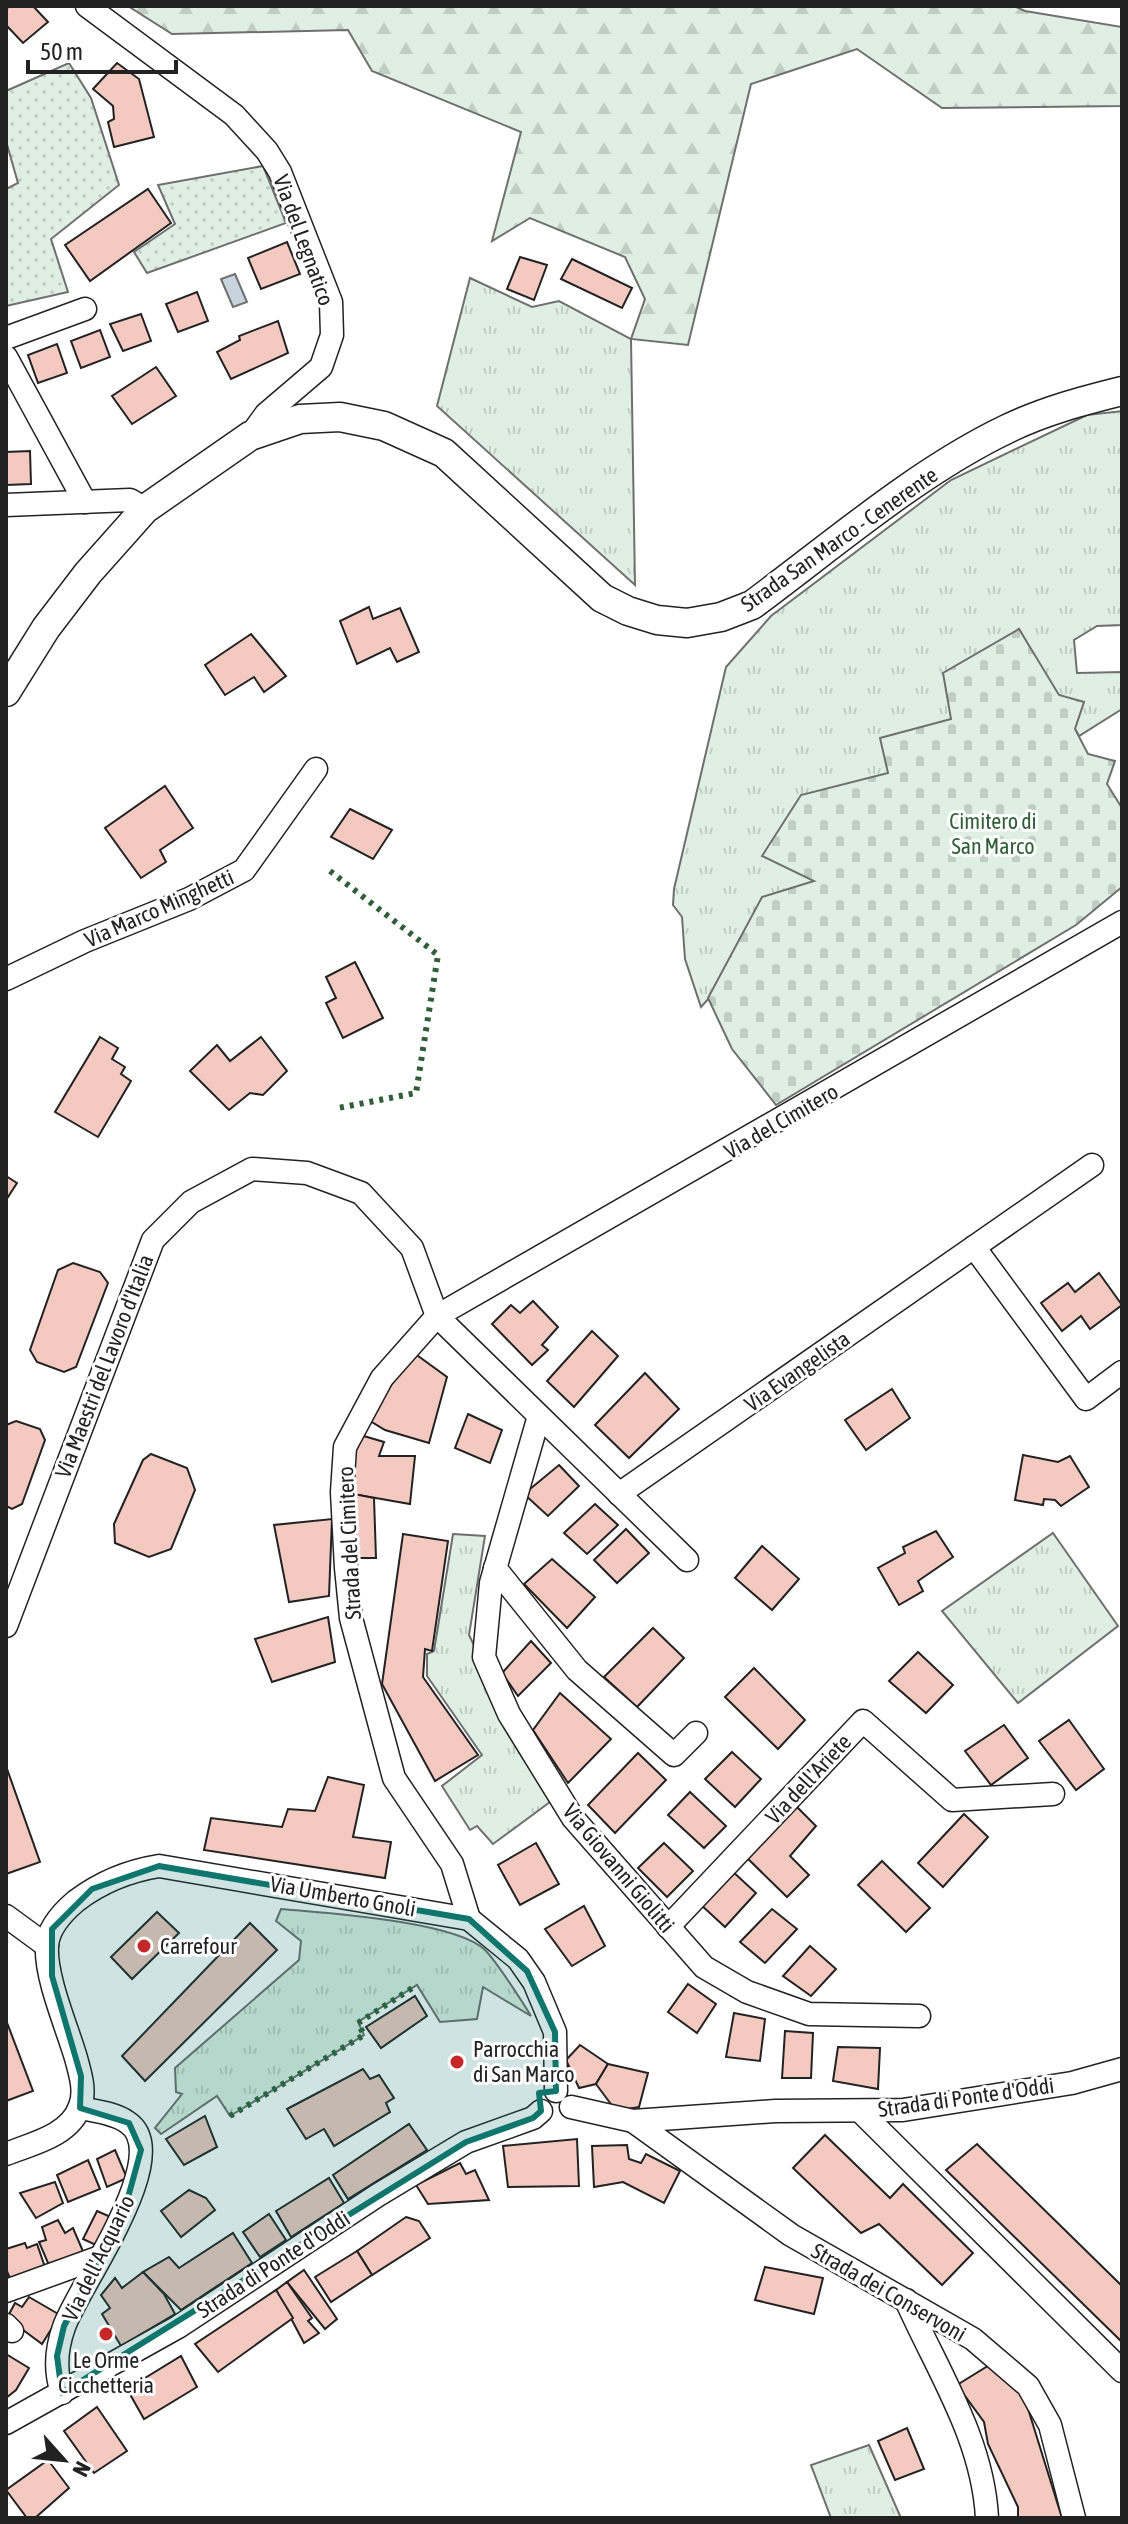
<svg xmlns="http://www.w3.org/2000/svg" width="1128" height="2524" font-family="'Asap Condensed',sans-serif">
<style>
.grass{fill:url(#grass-tufts);stroke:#6f6f6f;stroke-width:2}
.forest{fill:url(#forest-firs);stroke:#6f6f6f;stroke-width:2}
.cemetery{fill:url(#cemetery-stones);stroke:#6f6f6f;stroke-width:2}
.garden{fill:url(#garden-dots);stroke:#6f6f6f;stroke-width:2}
.water{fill:#c7d3dd;stroke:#6f6f6f;stroke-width:2}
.building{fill:#f3c9c0;stroke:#222;stroke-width:2}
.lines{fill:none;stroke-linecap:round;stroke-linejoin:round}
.minor-casing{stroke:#222;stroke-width:25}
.major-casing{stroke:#222;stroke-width:31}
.minor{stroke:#fff;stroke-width:22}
.major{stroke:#fff;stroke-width:28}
.hedge{stroke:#2f5e38;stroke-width:6;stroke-dasharray:4 6;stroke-linecap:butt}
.marked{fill:#0f766e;fill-opacity:0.2;stroke:#0f766e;stroke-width:6;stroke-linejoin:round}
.poi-dot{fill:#c62828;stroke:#fff;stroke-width:3}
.labels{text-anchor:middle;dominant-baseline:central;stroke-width:6;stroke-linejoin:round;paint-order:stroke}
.street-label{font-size:22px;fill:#222;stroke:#fff}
.park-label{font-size:22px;fill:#2f5e38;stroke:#fff}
.poi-label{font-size:22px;fill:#222;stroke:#fff;text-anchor:start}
</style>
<defs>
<pattern id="grass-tufts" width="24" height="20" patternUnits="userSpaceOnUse" patternTransform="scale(2)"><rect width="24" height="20" fill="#e0efe3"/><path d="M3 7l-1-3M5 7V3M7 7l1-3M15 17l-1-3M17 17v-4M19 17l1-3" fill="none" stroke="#c0cdc2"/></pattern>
<pattern id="forest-firs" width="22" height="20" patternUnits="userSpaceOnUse" patternTransform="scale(2)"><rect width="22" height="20" fill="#e0efe3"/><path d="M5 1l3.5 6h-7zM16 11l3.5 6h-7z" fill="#c0cdc2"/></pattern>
<pattern id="cemetery-stones" width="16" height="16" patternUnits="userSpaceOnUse" patternTransform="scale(2)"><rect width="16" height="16" fill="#e0efe3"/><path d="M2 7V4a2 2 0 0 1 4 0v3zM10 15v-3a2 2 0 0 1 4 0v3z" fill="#c0cdc2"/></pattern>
<pattern id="garden-dots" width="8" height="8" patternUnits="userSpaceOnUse" patternTransform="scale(2)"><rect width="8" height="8" fill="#e0efe3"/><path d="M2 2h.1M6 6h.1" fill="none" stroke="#c0cdc2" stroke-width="1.8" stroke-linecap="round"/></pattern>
</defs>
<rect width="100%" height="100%" fill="#fff"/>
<g class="grass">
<polygon points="470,278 532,307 559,301 631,339 635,585 437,406"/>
<polygon points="1122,411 1122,625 1097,626 1074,640 1077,673 1122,672 1122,709 1079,736 1019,629 952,719 888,773 816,880 701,1007 685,959 682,917 673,905 674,889 726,667 771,616 951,480 1087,415"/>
<polygon points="1053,1533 1118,1626 1018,1703 942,1611"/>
<polygon points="453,1534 485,1536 469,1635 550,1802 493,1844 477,1826 470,1830 442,1786 482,1755 427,1676 427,1654 434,1651"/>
<path d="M281,1909C325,1913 455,1921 485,1950C496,1961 522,2001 531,2016L483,1987L477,2019L440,2022L417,1985L358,2022L364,2035L230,2116L217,2096L161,2134L155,2128L182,2094L176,2092L175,2068L299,1960L301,1941L276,1921Z"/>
<polygon points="869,2445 901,2518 831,2518 811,2465"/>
</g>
<polygon class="forest" points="128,6 1014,6 1025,11 1122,27 1122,106 942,108 857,49 751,84 688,345 631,339 645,299 625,257 530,218 492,241 521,132 372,71 348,30 172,34"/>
<polygon class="cemetery" points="1019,629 1059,695 1084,702 1075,729 1088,754 1115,761 1107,784 1122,808 1122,887 1076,925 776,1105 732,1049 708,998 762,897 814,881 762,856 801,795 888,773 880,738 951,719 943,673"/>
<g class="garden">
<polygon points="69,63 91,98 119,185 51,239 68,292 6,306 6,189 18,183 6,141 6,91"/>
<polygon points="263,166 286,223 147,273 134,252 175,224 158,185"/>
</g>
<polygon class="water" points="235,274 247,302 233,307 221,279"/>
<g class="building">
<polygon points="10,6 33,6 48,22 23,43 6,25 6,9"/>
<polygon points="117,63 139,79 154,137 114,147 108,122 114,119 113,106 93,89"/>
<polygon points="148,189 171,223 90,281 65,245"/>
<polygon points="287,242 300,274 261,289 248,258"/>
<polygon points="520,257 547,265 534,300 507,289"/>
<polygon points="572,259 632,288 622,308 561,279"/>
<polygon points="197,292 208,321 178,332 166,304"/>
<polygon points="141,314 151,341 123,351 110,324"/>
<polygon points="278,321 288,353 231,379 217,352 240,340 239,336"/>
<polygon points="100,330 110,357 81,368 71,341"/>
<polygon points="57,344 67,373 38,383 28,355"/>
<polygon points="156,367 176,396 132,424 112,396"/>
<polygon points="30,451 31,484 6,485 6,452"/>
<polygon points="369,607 373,619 400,608 419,652 397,662 390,648 357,664 340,621"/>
<polygon points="251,634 286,676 264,692 254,677 225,695 205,665"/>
<polygon points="165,786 193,828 160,850 166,862 141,878 105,828"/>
<polygon points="350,809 392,830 373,859 331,837"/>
<polygon points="355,962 383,1018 343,1038 326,1003 336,998 326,977"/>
<polygon points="100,1037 118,1048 112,1059 125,1067 121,1074 131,1081 98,1137 55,1112"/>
<polygon points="261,1037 287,1071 263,1095 250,1093 229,1110 190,1071 217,1045 230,1061"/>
<polygon points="6,1176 17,1183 6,1200"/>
<polygon points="73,1263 100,1272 108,1283 76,1367 64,1372 37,1362 30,1350 58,1270"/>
<polygon points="1099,1273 1122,1305 1090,1329 1081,1316 1062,1331 1041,1303 1068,1283 1075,1292"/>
<polygon points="533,1301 558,1327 542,1345 548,1350 532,1365 492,1324 511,1305 520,1313"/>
<polygon points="592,1331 618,1356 574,1407 547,1381"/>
<polygon points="414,1353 447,1377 429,1443 385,1430 367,1419"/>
<polygon points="645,1373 679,1409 629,1458 595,1425"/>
<polygon points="892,1389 910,1418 866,1450 845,1420"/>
<polygon points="468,1414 502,1430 490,1463 455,1448"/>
<polygon points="16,1421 40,1429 45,1440 22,1504 12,1509 6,1506 6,1425"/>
<polygon points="357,1434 384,1442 379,1456 415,1456 410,1504 347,1493"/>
<polygon points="151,1454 187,1468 195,1490 171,1549 149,1557 115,1543 114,1524 143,1460"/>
<polygon points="1023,1455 1058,1462 1070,1456 1089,1487 1061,1506 1055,1500 1044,1499 1043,1505 1015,1500"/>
<polygon points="559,1465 579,1486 548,1516 524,1494"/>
<polygon points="354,1494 374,1498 376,1558 350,1558"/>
<polygon points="595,1504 618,1525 587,1554 564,1533"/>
<polygon points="332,1519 329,1596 289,1602 274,1525"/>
<polygon points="626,1529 649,1553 617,1583 594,1560"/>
<polygon points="936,1531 953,1557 918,1581 923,1591 899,1605 878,1568 905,1553 903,1547"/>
<polygon points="403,1534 448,1541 432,1651 425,1649 423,1677 478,1755 435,1781 382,1684"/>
<polygon points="762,1546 799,1579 772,1610 735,1578"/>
<polygon points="552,1559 595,1597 567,1628 524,1584"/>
<polygon points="328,1617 335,1662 272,1682 255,1639"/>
<polygon points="653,1628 684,1658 637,1707 604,1677"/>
<polygon points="531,1641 551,1663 518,1696 502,1673"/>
<polygon points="918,1652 953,1685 926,1713 889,1681"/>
<polygon points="754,1668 805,1720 778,1749 725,1697"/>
<polygon points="560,1693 611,1739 568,1783 533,1730"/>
<polygon points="1069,1720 1104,1769 1076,1790 1039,1741"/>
<polygon points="1004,1725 1028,1758 991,1785 965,1751"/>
<polygon points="732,1752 761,1779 735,1807 705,1779"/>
<polygon points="638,1753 666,1780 615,1833 588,1805"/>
<polygon points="6,1766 40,1862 6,1874"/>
<polygon points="328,1777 364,1785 353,1837 391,1842 385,1878 204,1850 211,1818 282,1827 288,1809 315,1811"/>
<polygon points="690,1792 726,1826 704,1848 668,1815"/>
<polygon points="793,1803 816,1826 790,1856 809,1875 787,1897 742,1853"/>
<polygon points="964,1814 988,1837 943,1887 918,1863"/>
<polygon points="536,1843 559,1884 520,1905 498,1865"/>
<polygon points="664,1843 693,1871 667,1897 638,1868"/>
<polygon points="882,1861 930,1908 906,1932 858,1885"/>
<polygon points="731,1870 756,1893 725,1927 700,1904"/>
<polygon points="584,1906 605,1946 572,1966 545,1929"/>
<polygon points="772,1909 797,1929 765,1963 740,1942"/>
<polygon points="157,1912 179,1933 132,1979 111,1957"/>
<polygon points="250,1923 277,1950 145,2081 122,2056"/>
<polygon points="810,1946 836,1969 811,1996 783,1976"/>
<polygon points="688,1984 716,2004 697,2033 668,2012"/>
<polygon points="415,1996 427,2016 381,2048 366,2027"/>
<polygon points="734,2013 765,2019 760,2061 726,2057"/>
<polygon points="6,2020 33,2091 6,2101"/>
<polygon points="785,2031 813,2033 811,2078 782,2078"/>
<polygon points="580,2045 608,2064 596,2084 579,2088 566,2060"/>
<polygon points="838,2047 880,2048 878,2089 833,2081"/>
<polygon points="608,2064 648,2073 639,2107 616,2111 596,2084"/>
<polygon points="363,2069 370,2079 379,2075 394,2098 386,2103 390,2112 334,2146 324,2129 306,2139 287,2109"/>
<polygon points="205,2116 217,2147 184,2165 166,2139"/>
<polygon points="409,2124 427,2150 348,2199 333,2175"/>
<polygon points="825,2135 890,2198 903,2184 973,2253 942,2285 879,2224 861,2233 793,2168"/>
<polygon points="577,2139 579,2186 508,2187 503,2146"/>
<polygon points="977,2144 1122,2286 1122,2342 946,2170"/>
<polygon points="627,2145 629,2159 641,2163 646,2154 680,2171 664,2203 623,2182 594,2187 592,2146"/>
<polygon points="115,2150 127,2178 107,2187 97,2159"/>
<polygon points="88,2160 100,2189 68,2202 57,2175"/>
<polygon points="460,2163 466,2174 475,2170 489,2200 428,2204 416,2185"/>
<polygon points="329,2178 344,2203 291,2237 276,2211"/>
<polygon points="55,2182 63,2203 36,2218 20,2193"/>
<polygon points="189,2190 206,2198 215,2210 181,2237 161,2211"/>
<polygon points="97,2211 113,2218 98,2246 83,2239"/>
<polygon points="269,2214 286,2240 260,2257 243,2232"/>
<polygon points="406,2217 419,2221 430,2238 372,2275 357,2251"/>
<polygon points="58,2220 65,2233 73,2228 85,2256 51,2270 39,2242 46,2240 42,2227"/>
<polygon points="233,2233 252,2263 181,2310 143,2272 169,2257 179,2268"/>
<polygon points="25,2243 27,2248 37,2244 46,2270 12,2283 6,2269 6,2249"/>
<polygon points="357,2251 372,2275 331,2302 315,2277"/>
<polygon points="765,2267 823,2278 814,2314 755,2300"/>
<polygon points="304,2270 337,2319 325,2329 287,2282"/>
<polygon points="143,2272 164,2294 175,2314 121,2346 102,2314 110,2308 101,2295 115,2278 122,2288"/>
<polygon points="287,2282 312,2318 308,2321 319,2333 304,2343 276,2290"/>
<polygon points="276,2290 293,2318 218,2372 195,2344"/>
<polygon points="29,2297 60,2315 42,2344 7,2318 15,2303 22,2307"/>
<polygon points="6,2354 29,2368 16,2390 6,2398"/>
<polygon points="181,2356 197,2387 144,2419 127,2389"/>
<polygon points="991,2364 1025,2399 1062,2518 1018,2518 1018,2507 988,2444 984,2422 957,2385"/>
<polygon points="97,2407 127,2451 94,2473 64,2431"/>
<polygon points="907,2428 924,2469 895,2480 878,2441"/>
<polygon points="48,2460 69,2488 35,2518 27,2518 6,2490"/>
</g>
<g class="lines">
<defs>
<g id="minor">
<polyline points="87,6 234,115 267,151 280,172 331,302 332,335 321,367 266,414 250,436"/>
<polyline points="6,338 85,309"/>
<polyline points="6,357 85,502"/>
<polyline points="6,505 130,500 145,509"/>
<polyline points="6,979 85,941 189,899 244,870 316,769"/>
<polyline points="974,1247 1086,1399 1122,1372"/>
<polyline points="539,1416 491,1583 484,1657 509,1714 573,1818 704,1967 747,1992 809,2014 919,2016"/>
<polyline points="619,1494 1092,1165"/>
<polyline points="495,1568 577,1670 674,1755 696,1733"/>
<polyline points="6,1626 153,1240 191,1202 252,1169 307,1173 361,1193 412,1248 437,1316 687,1560"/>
<polyline points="6,1916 47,1946"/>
<polyline points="469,1919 452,1864 394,1778 351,1618 346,1568 342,1492 345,1447 382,1378 437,1316 1122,922"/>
<polyline points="668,1927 863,1721 952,1800 1053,1794"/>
<polyline points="571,2107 633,2121 775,2111 903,2110 1072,2083 1122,2069"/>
<polyline points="860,2111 1122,2371"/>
<polyline points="633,2121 791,2235 973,2339 1028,2386 1050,2425 1074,2518"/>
<path d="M6,2154C31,2144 70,2136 80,2106C86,2091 80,2073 76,2058C67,2027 45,1977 47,1946C48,1928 63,1912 76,1901C101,1882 128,1871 159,1866L469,1919L518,1959L534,1982L555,2032L556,2091"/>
<polyline points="6,2291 100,2257"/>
<path d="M906,2300C938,2372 983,2439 987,2518"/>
<polyline points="6,2325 12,2331"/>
<path d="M62,2393C55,2372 56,2349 64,2327C77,2288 177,2154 127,2122C114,2113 95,2111 80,2108"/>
<polyline points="6,2423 178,2327 378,2195 466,2142 533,2118 541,2111"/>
</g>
<path id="major" d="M6,692L46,628L88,573L145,509L250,436L300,419L340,417L384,426L444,453L602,598L628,611L657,620L687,623L721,617L752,605C832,546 917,472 1007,429C1044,411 1082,401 1122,391"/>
</defs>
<use href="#minor" class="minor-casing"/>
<use href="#major" class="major-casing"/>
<use href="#minor" class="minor"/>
<use href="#major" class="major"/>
<g class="hedge">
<polyline points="330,871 438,955 416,1093 338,1108"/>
<polyline points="230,2116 364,2035 358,2023 417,1985"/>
</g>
</g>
<path class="marked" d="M159,1866L469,1919L527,1971L555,2032L556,2091L539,2093L541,2111L533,2118L466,2142L62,2393L57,2356L64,2326L124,2212L141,2150L129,2123L80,2108L81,2076L52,1976V1929L92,1889Z"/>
<g class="poi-dot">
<circle cx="144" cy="1946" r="8"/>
<circle cx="457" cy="2062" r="8"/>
<circle cx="106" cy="2334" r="8"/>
</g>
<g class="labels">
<g class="street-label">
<text transform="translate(304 240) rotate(70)">Via del Legnatico</text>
<text transform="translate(839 539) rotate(-35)">Strada San Marco - Cenerente</text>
<text transform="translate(159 908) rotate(-24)">Via Marco Minghetti</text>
<text transform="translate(781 1121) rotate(-30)">Via del Cimitero</text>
<text transform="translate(104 1366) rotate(-69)">Via Maestri del Lavoro d'Italia</text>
<text transform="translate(797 1371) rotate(-35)">Via Evangelista</text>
<text transform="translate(349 1543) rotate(-93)">Strada del Cimitero</text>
<text transform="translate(808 1779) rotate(-47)">Via dell'Ariete</text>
<text transform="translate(619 1868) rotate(50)">Via Giovanni Giolitti</text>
<text transform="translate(343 1896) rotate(10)">Via Umberto Gnoli</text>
<text transform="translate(966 2097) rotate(-8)">Strada di Ponte d'Oddi</text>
<text transform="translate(98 2258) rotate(-64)">Via dell'Acquario</text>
<text transform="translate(273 2264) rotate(-33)">Strada di Ponte d'Oddi</text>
<text transform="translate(889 2292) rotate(30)">Strada dei Conservoni</text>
</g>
<g class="park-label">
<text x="993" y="821">Cimitero di<tspan x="993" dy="25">San Marco</tspan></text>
</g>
<g class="poi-label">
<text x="160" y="1946">Carrefour</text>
<text x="473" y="2049">Parrocchia<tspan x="473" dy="25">di San Marco</tspan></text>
<text x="106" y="2360" text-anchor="middle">Le Orme<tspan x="106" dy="25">Cicchetteria</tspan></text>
</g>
</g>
<rect width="1128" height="2524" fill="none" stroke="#222222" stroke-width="16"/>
<g transform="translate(64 2460) rotate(117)" stroke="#ffffff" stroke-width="6" paint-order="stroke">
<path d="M0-6L14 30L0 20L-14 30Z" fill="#222222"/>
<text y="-12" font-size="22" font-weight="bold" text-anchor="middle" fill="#222222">N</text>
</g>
<path d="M28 60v12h148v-12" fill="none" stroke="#222222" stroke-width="4"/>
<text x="40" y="60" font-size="24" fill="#222222" stroke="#ffffff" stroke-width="6" paint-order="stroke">50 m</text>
</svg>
